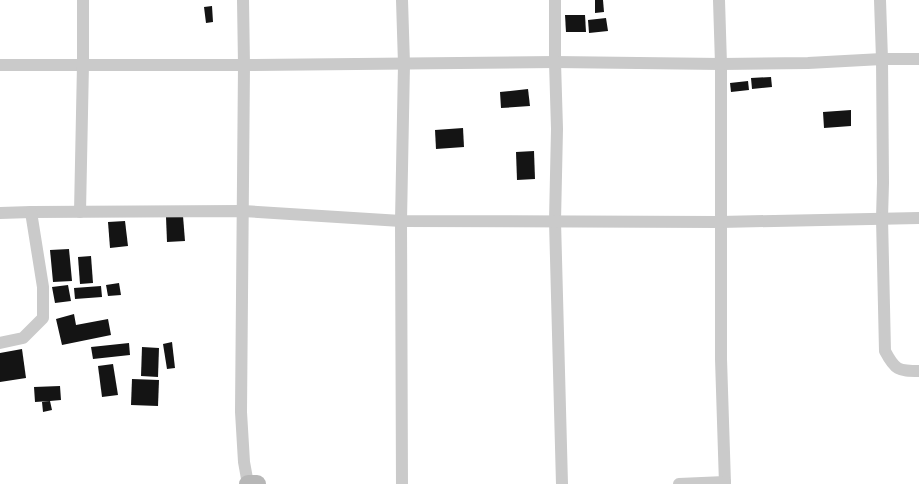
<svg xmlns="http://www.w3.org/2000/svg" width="919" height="484" font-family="'PT Sans',sans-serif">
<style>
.building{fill:#141414}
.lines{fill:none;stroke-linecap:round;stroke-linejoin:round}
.street{stroke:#cacaca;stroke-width:12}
.secondary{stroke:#b7b7b7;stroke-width:18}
</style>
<rect width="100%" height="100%" fill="#fff"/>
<g class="building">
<polygon points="595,0 603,0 604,12 595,13"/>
<polygon points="212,6 213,22 206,23 204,7"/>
<polygon points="565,15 585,15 586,32 566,32"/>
<polygon points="606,18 608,31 589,33 588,20"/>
<polygon points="771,77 772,87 752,89 751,78"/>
<polygon points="748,81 749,90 731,92 730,83"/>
<polygon points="528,89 530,106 501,108 500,92"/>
<polygon points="851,110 851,126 824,128 823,112"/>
<polygon points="463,128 464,147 436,149 435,130"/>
<polygon points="534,151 535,179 517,180 516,152"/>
<polygon points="183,216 185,241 167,242 166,217"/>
<polygon points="125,221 128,246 110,248 108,222"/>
<polygon points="69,249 72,281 53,282 50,250"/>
<polygon points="91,256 93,283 80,284 78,257"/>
<polygon points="119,283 121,295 108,296 106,285"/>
<polygon points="68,285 71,301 55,303 52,287"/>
<polygon points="101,286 102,297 75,299 74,288"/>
<polygon points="74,314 76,325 108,319 111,335 62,345 56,319"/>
<polygon points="172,342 175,368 167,369 163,344"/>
<polygon points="129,343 130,355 93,359 91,347"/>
<polygon points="142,347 159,348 158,377 141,376"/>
<polygon points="22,349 26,378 0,382 0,353"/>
<polygon points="113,364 118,395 102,397 98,366"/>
<polygon points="132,379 159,380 158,406 131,405"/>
<polygon points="60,386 61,400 50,401 52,410 43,412 42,402 50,401 35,402 34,387"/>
</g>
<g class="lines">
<g class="street">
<polyline points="243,0 244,65 241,412 244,462 248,484"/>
<polyline points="402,0 404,64 401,221 402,484"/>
<polyline points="555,0 555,62 557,129 555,221 562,484"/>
<polyline points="719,0 721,64 721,359 725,484"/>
<path d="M880,0L882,59L883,183L882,218L885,351C895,370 898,371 919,371"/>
<polyline points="0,65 244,65 555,62 721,64 808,63 882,59 919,59"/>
<polyline points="80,212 83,64 83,0"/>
<polyline points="0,213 31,212 243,211 401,221 720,222 919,218"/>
<polyline points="0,343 23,338 43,318 43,287 31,212"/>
<polyline points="679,484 725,482"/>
</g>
<polyline class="secondary" points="248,484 257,484"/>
</g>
</svg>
